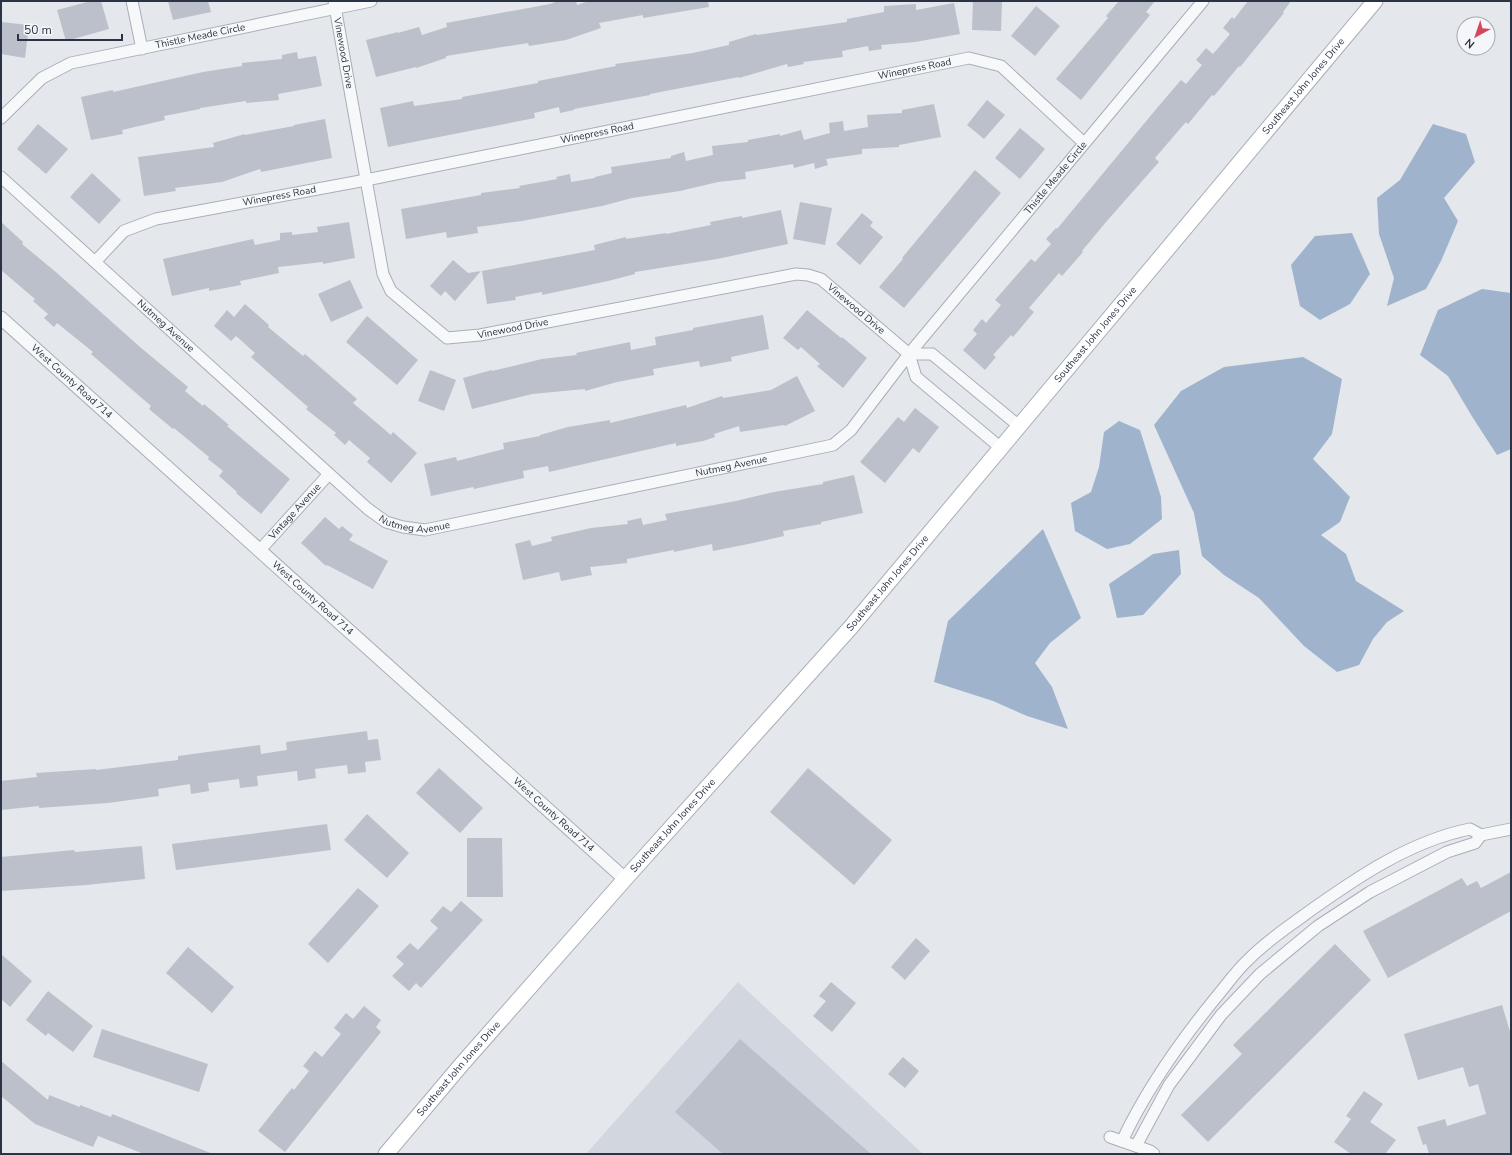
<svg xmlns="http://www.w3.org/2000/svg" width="1512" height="1155" font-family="'Nunito Sans',sans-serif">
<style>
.built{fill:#d2d6de}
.water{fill:#9fb4cc}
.building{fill:#bbc0ca}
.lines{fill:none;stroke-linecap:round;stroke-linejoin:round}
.minor-casing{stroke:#a9aeb7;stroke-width:13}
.tertiary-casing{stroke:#a9aeb7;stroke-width:15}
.secondary-casing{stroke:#a9aeb7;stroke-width:17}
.minor{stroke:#f7f8fa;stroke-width:11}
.tertiary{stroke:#f7f8fa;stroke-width:13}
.secondary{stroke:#fff;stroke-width:15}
.labels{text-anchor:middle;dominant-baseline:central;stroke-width:3.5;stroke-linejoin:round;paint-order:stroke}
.street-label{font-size:10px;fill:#2b3445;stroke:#f4f6f9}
</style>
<rect width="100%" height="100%" fill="#e4e7ec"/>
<polygon class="built" points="738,982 923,1154 586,1154"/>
<g class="water">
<polygon points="1433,124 1466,134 1475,162 1444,198 1458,221 1441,261 1426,289 1387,306 1394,278 1379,234 1377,198 1400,180"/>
<polygon points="1352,233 1370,274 1350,304 1320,320 1300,306 1291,265 1315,236"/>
<polygon points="1482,289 1511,293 1511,449 1497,455 1473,418 1448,376 1420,355 1438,310"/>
<polygon points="1303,357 1342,379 1332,434 1313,459 1350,497 1340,522 1321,535 1346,554 1356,581 1404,611 1387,622 1373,639 1359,665 1337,672 1304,646 1259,598 1224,575 1202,556 1194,513 1154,425 1181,391 1224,367"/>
<polygon points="1119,421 1140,430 1161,497 1162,519 1130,544 1107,549 1075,531 1071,503 1091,492 1099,467 1104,432"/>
<polygon points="1043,529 1081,618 1050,643 1035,663 1052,687 1068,729 1027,716 993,701 934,682 948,621"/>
<polygon points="1179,550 1181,574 1143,615 1117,618 1109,584 1153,554"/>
</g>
<g class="building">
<polygon points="91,1 101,1 109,29 66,41 57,10"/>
<polygon points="168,1 208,1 211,12 173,20"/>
<polygon points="558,1 576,1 577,5 589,1 708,1 709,7 643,18 643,15 599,23 601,28 566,40 529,46 528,43 446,56 446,58 416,68 416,67 376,77 366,40 398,32 398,33 419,27 422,35 447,27 446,23 550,4"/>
<polygon points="973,1 1002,1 1001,31 972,30"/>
<polygon points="1119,1 1155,1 1146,12 1150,15 1081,100 1056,79 1108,18 1106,16"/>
<polygon points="1248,1 1291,1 1283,12 1284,13 1240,67 1239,66 1214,96 1212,95 1188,124 1186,122 1155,158 1159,162 1106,222 1082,251 1083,252 1062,276 1059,273 1029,308 1034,312 1013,337 1011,335 993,355 996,357 985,370 963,350 977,334 973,330 982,319 986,323 1001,305 995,300 1031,259 1035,262 1051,244 1046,239 1056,228 1057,229 1157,108 1181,80 1186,84 1202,65 1196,60 1206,48 1213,54 1230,34 1223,28 1232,17 1234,19"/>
<polygon points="954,3 960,34 915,42 881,45 882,49 869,51 868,46 842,51 843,57 803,62 804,64 788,67 787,64 739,78 739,77 650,94 650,95 574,109 574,110 560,113 559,107 534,113 535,118 388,147 380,108 413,101 414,106 462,99 462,97 538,83 538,81 616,66 615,64 693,53 729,45 729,42 756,34 757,35 847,22 847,19 884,12 884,6 916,4 916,10"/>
<polygon points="1036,6 1060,26 1035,56 1011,36"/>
<polygon points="1,22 29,25 25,58 1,54"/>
<polygon points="297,52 298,59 316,56 322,86 278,94 279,100 246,103 246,101 200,108 200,109 164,116 165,120 122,130 123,134 91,140 81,97 113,90 113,92 203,72 242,66 242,63 282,59 282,55"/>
<polygon points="987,100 1005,115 984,139 967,125"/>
<polygon points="934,104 941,137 899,145 899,147 862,149 862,154 826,159 828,165 815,169 814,163 794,168 793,164 745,172 746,179 718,182 680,191 632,198 602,206 522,221 477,227 478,233 447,238 446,232 406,239 401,209 481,195 481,193 520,188 519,186 557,179 556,177 570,174 571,182 595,178 595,177 612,173 611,167 671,158 671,156 684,152 686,161 713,155 712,146 748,142 748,140 780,134 780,136 801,130 804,140 830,133 829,123 843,121 844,131 868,127 867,115 902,113 902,110"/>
<polygon points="325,119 332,158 261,172 260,169 222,182 175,188 176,191 144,196 138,157 214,147 213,143 245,134 245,135 294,126 294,125"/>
<polygon points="38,124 68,149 46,174 17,149"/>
<polygon points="1020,128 1045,149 1020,179 995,158"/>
<polygon points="975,170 1001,193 904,308 879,287 903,259 902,258"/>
<polygon points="92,173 121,200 99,224 70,197"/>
<polygon points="800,202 832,208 825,245 793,239"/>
<polygon points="781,210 788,244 717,259 635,272 635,274 608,281 542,295 542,292 515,297 516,300 487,304 482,271 595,250 594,245 626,237 626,239 666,233 666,234 711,225 710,222 742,216 742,218"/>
<polygon points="862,213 873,222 870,226 883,237 860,265 836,244"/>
<polygon points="1,222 23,242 22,244 57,273 140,347 188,387 185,391 203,406 204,404 229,425 227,426 290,479 261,514 236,493 237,492 219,476 223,471 208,459 209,457 174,428 173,429 149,409 151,406 91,354 93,352 57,323 54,327 44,318 48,314 33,301 35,299 1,270"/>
<polygon points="349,222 355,258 323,264 323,262 278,267 279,273 240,281 241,285 209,291 209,288 172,296 163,259 253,239 255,245 280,240 280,233 292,232 292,235 318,232 317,227"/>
<polygon points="453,260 468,273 481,271 455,301 445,291 441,296 430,286"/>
<polygon points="350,280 363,308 331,322 318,294"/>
<polygon points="245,304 269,325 268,327 303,356 305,354 357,399 353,403 391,435 393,432 417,453 391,483 367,462 370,458 349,440 345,445 334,435 336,433 306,409 308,407 251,357 255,353 236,336 231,341 214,326 227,310 234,317"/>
<polygon points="807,310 841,338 842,337 867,358 843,388 817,366 820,364 801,347 798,350 783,338"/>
<polygon points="763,315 769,349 731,357 732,361 700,367 699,361 653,369 654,375 617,382 585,391 585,389 532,394 472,409 463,378 492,370 492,371 542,359 577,355 576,353 630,342 631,350 656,345 655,337 693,330 693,328"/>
<polygon points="367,316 418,360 397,385 346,342"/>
<polygon points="430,370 456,380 444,411 418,401"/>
<polygon points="797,376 815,411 785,426 784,425 740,432 739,426 714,434 715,437 703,441 676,446 676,443 549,472 548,466 523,471 524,478 474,489 473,487 431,496 424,464 456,457 457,461 504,449 503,443 540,436 540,435 568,427 610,420 610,423 686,405 687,408 722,396 723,398 771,390"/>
<polygon points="915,408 939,427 919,453 913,448 885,483 860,462 898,417 904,422"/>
<polygon points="854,475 863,513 821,522 821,524 783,531 784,536 753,543 713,551 712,544 674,552 674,550 627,559 627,563 590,567 592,575 561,581 559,572 523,580 515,544 530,540 532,546 552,541 551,537 591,528 628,524 627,521 641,518 643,525 667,520 665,514 736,501 774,492 823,484 823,482"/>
<polygon points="325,517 339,529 342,526 353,535 349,540 388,561 373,589 327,565 326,566 301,543"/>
<polygon points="367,731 368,740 378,739 381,760 365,762 366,772 348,774 347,765 315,769 316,778 298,781 297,771 257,776 258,786 240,788 239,779 208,783 209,791 191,794 190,784 158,789 159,796 108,803 39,808 39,806 1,810 1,781 37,777 36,773 96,769 96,770 178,760 178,756 260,745 261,754 287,750 286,742"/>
<polygon points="439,768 483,808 460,833 416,793"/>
<polygon points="808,768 892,840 854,885 770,812"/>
<polygon points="367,814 409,853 387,878 344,840"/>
<polygon points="327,824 331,850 176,870 172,844"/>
<polygon points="467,838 502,838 503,897 467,897"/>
<polygon points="142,846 145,879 86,885 1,891 1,857 74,850 75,852"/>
<polygon points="1511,872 1511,911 1388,978 1363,931 1462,878 1467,886 1477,881 1481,888"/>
<polygon points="358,888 379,906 328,963 308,944"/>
<polygon points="461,901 483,920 421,988 416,983 409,991 392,976 404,964 396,957 410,943 418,950 438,928 430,921 443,906 451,912"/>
<polygon points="916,938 930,951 905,980 891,967"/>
<polygon points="1335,944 1371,980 1208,1142 1181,1115 1242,1054 1233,1045"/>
<polygon points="188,947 234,987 212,1013 166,973"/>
<polygon points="1,954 32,981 10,1007 1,999"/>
<polygon points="831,982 856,1003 832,1032 813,1016 826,1001 819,996"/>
<polygon points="48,991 93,1026 73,1052 48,1033 46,1036 26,1020"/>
<polygon points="1502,1005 1511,1035 1511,1154 1429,1154 1426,1144 1423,1145 1417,1127 1445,1119 1447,1126 1486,1114 1478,1084 1469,1087 1463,1067 1418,1080 1404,1034"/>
<polygon points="364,1006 381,1020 376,1027 381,1032 285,1152 258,1131 292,1088 294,1090 309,1071 303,1066 315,1051 322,1057 341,1034 334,1028 346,1013 353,1019"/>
<polygon points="102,1029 208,1064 199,1092 93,1057"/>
<polygon points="740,1039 871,1154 723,1154 675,1112"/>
<polygon points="903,1057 919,1071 905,1088 888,1074"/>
<polygon points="1,1061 48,1100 49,1095 80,1107 80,1105 111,1117 112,1114 213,1154 144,1154 98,1136 93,1147 35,1124 1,1096"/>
<polygon points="1364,1091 1383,1104 1370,1122 1396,1140 1385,1154 1351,1154 1334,1142 1351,1119 1346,1116"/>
</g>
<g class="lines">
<defs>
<g id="minor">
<polyline points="132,1 142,49"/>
<path id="s1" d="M334,1L383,274L391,291L447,338L480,335L796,274L808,275L821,279L909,354L916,377L1001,448"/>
<path id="s2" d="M1,118L42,78L71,63L371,1"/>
<path id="s3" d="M1,177L368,509L386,522L403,527L425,530L833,445L851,430L909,354L1203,1"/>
<path id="s4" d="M95,262L124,231L156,219L366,180L969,58L1001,66L1084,143"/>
<polyline points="909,354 932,354 1019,426"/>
<path id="s5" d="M260,550L329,474"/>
<polyline points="1110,1137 1150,1151 1154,1154"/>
<path d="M1122,1141C1147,1088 1181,1040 1218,995C1228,983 1237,970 1248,960C1265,942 1287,928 1307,913C1356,878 1410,841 1470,829L1481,835"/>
<polyline points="1136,1146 1169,1085 1221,1015 1260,974 1318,926 1370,892 1447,852 1475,843 1481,835 1511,829"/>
</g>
<g id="tertiary">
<path id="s6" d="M1,318L625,879"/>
</g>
<g id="secondary">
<path id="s7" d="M386,1154L462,1064L625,879L851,627L1375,1"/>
</g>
</defs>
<use href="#minor" class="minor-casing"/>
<use href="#tertiary" class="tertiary-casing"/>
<use href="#secondary" class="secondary-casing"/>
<use href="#minor" class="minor"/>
<use href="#tertiary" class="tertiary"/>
<use href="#secondary" class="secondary"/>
</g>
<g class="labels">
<g class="street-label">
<text stroke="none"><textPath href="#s2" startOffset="222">Thistle Meade Circle</textPath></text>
<text stroke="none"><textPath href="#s1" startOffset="53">Vinewood Drive</textPath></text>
<text stroke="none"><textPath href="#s4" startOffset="850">Winepress Road</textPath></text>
<text stroke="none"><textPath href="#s7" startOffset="1408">Southeast John Jones Drive</textPath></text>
<text stroke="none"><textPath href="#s4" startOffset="526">Winepress Road</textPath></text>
<text stroke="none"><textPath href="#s3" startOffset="1322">Thistle Meade Circle</textPath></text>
<text stroke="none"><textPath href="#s4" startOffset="202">Winepress Road</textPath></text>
<text stroke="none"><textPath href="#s1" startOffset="796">Vinewood Drive</textPath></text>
<text stroke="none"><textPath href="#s3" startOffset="222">Nutmeg Avenue</textPath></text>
<text stroke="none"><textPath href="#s1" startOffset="436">Vinewood Drive</textPath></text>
<text stroke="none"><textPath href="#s7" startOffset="1084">Southeast John Jones Drive</textPath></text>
<text stroke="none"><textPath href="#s6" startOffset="95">West County Road 714</textPath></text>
<text stroke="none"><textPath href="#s3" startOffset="870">Nutmeg Avenue</textPath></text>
<text stroke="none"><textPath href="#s5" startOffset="52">Vintage Avenue</textPath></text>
<text stroke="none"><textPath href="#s3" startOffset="546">Nutmeg Avenue</textPath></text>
<text stroke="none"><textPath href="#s7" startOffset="760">Southeast John Jones Drive</textPath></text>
<text stroke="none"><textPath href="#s6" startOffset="419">West County Road 714</textPath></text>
<text stroke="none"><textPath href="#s6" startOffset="743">West County Road 714</textPath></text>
<text stroke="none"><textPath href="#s7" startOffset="436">Southeast John Jones Drive</textPath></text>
<text stroke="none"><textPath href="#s7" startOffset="112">Southeast John Jones Drive</textPath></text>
</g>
</g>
<rect width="1512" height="1155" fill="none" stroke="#2b3445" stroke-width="4"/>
<g transform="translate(1476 36) rotate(220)"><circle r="19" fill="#f4f6f9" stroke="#a4a8b1"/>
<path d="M0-3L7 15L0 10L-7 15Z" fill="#d1495b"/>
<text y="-6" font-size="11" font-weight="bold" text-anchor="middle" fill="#2b3445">N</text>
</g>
<path d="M18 34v6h104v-6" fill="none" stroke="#2b3445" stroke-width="2"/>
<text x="24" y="34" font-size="12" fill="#2b3445" stroke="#f4f6f9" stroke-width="3" paint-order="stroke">50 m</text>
</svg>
